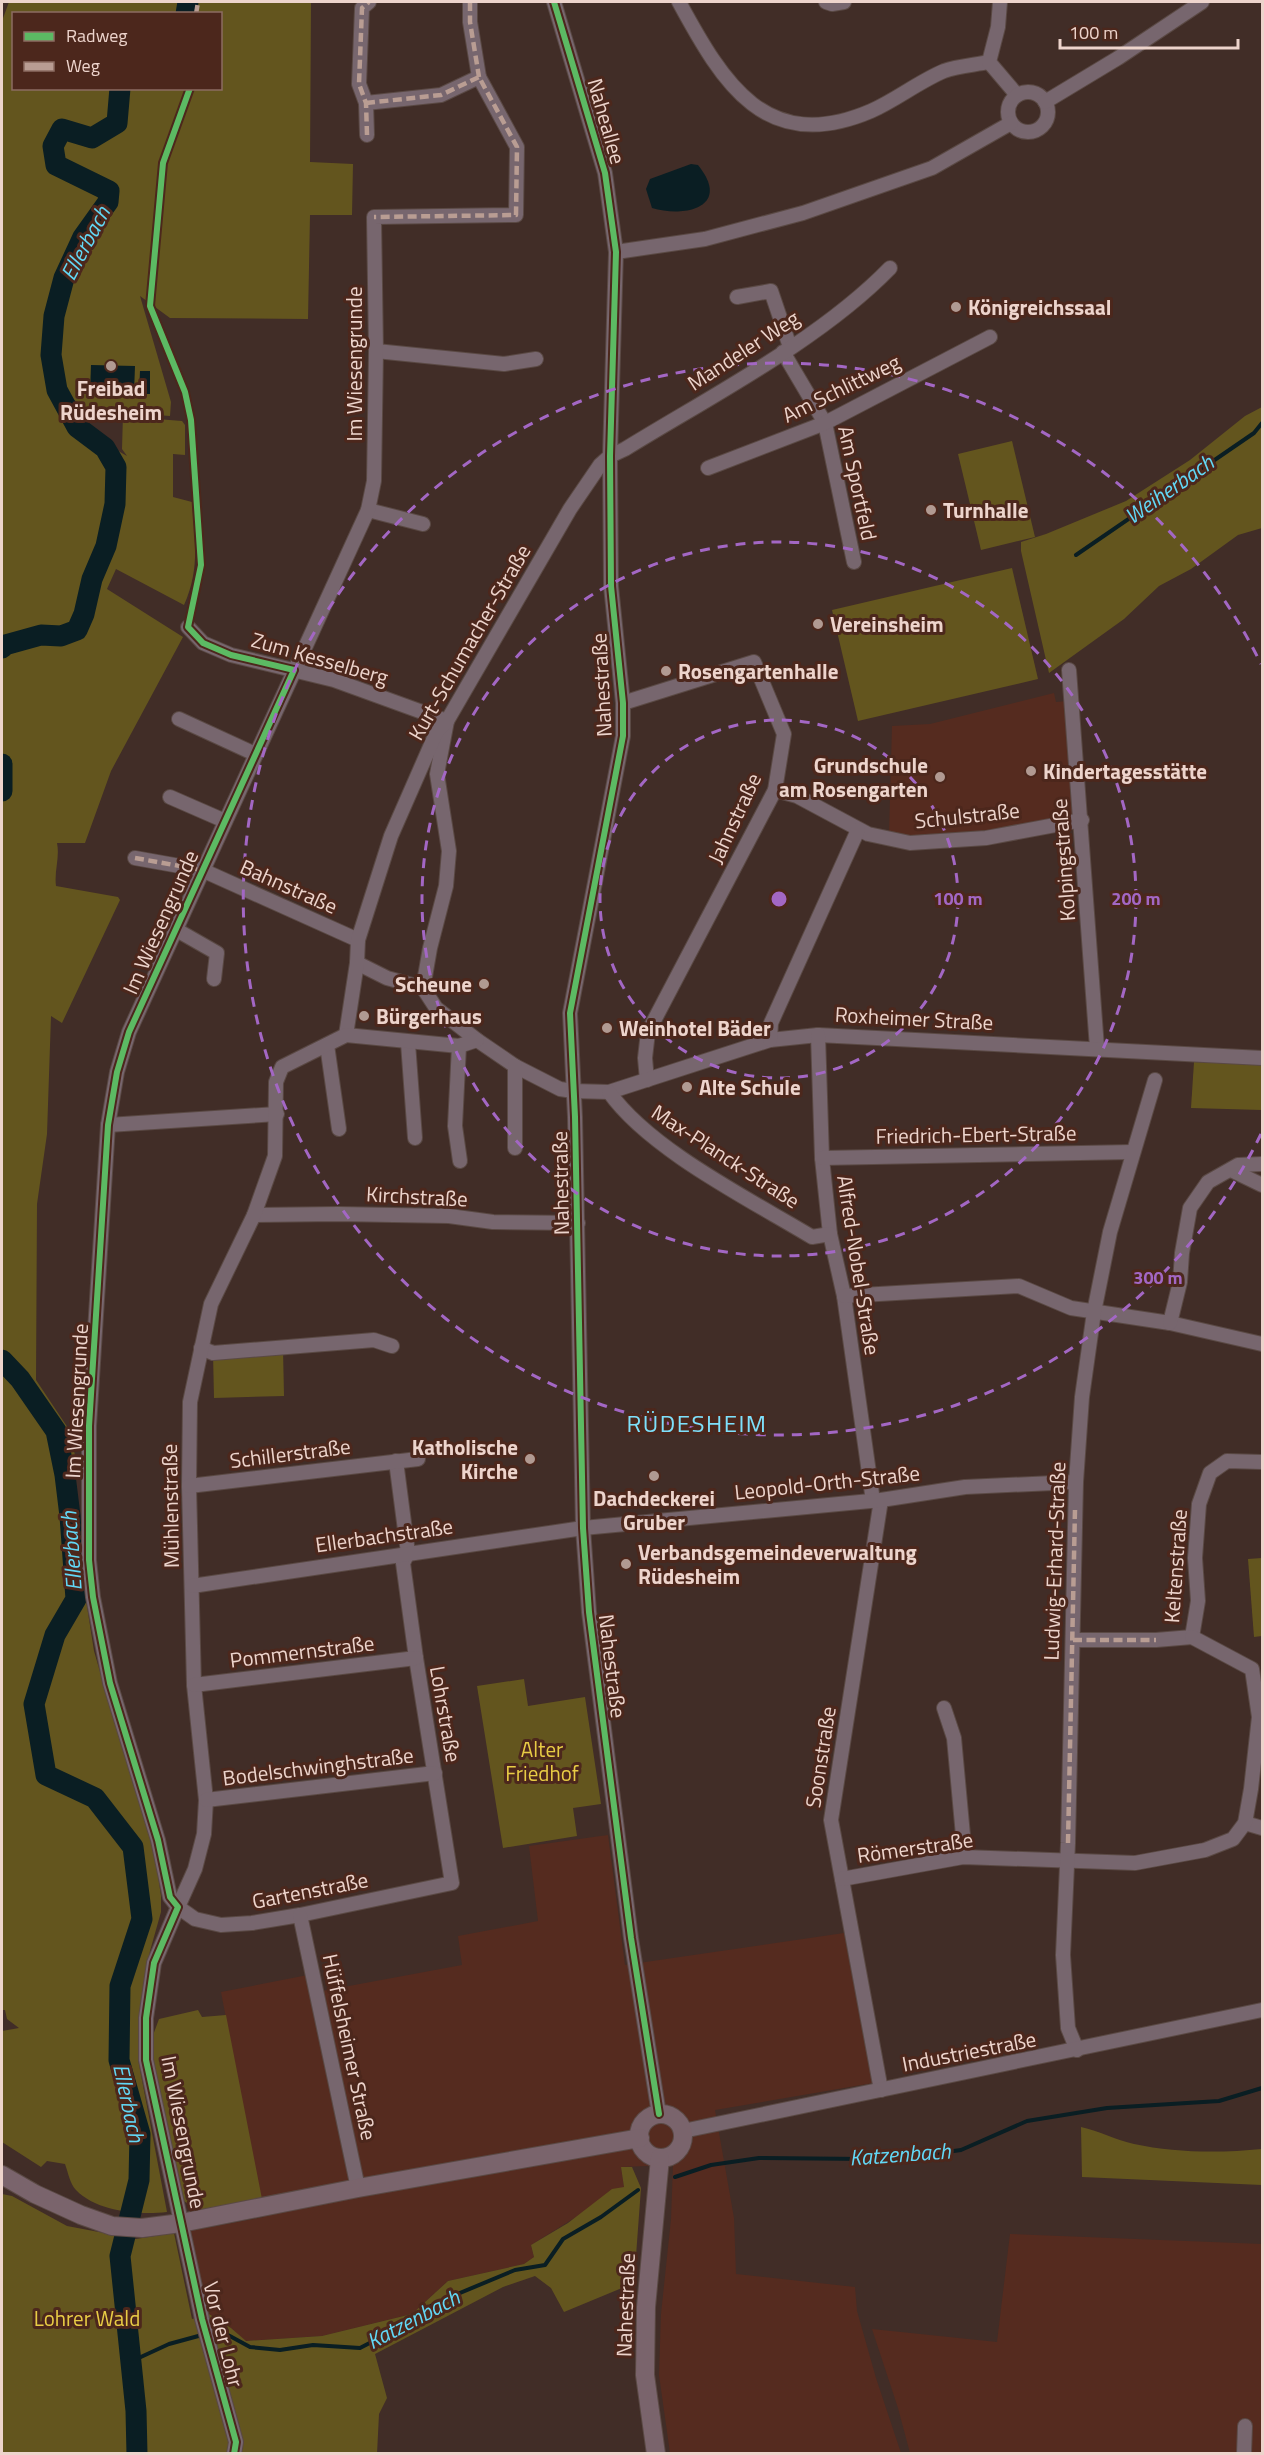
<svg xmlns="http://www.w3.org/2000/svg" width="1264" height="2455" font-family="'Titillium Web',sans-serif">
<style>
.built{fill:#552b1f}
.green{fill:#63551e;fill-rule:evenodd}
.water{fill:#0a1e23}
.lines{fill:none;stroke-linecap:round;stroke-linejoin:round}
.stream{stroke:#0a1e23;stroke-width:4}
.river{stroke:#0a1e23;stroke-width:21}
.minor-casing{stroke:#5a4944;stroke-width:16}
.major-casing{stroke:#5a4944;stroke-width:20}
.minor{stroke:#77666e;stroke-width:14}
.major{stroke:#7a646c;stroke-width:18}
.quiet{stroke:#b99d93;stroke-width:4.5;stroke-dasharray:9 4.5;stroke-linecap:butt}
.cycleway-casing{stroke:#4c271c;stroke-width:10}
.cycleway{stroke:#5cba63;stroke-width:6}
.ring{fill:none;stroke:#a367c4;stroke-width:3;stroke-dasharray:10 8}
.poi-dot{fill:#b19a92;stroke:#4c271c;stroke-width:2}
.labels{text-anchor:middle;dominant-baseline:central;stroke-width:6;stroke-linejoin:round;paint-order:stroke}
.street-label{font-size:21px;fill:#edd4cc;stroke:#4c271c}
.poi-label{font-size:21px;font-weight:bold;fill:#edd4cc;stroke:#4c271c;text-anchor:start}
.park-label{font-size:21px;fill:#e8cc45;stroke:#4c271c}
.water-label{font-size:22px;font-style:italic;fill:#62d8f6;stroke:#4c271c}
.quarter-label{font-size:24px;letter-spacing:1.5px;fill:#7de0fb;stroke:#4c271c}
.centre{fill:#a367c4;stroke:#4c271c;stroke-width:3}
.ring-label{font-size:18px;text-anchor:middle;font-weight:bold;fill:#a367c4;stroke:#4c271c;stroke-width:6;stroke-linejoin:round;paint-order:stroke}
</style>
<rect width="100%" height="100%" fill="#412d27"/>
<g class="built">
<polygon points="1054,693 1056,702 1067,701 1073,814 1026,825 933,838 889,835 892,726 930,724"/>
<polygon points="608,1835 625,1965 844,1933 873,2083 715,2110 734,2218 736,2274 855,2287 857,2311 876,2378 901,2453 670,2453 659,2375 661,2314 671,2219 673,2165 621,2167 624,2187 531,2245 534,2257 524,2264 448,2281 412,2314 322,2336 245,2341 231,2328 209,2314 189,2231 264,2217 221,1992 318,1973 322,1991 462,1965 458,1936 538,1921 529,1846"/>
<polygon points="1010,2234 1262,2244 1262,2453 910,2453 898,2408 872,2329 997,2342"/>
</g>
<g class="green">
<path d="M9,2H311L310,162L353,164L352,215H310L308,319L170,318L140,296L171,402L170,416L157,415V419L182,421L185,425V455L173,454V497L192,502C195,540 200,569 184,605L116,569L107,589L183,637L111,771L85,843H57C60,858 54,871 56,886L118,897L120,900L62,1023L51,1016L47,1134L37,1204L36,1380L68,1428L75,1455L71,1485L78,1549L94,1651L115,1724L148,1807L138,1800L149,1815L161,1896V1912L150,1951L140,2008L138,2059L167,2212C139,2215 97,2212 76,2190C70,2184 68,2172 65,2164L47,2161L41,2167L2,2142V2031L19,2028L7,2019L5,2010H2V21ZM14,14H220V88H14ZM64,387C86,416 88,414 123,414L122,449L127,456C102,442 70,416 64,387Z"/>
<polygon points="1262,407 1262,528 1238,535 1191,569 1159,586 1124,619 1049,673 1021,551 1021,542 1046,534 1126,501 1190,460 1245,416"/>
<polygon points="1012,441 1035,537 981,550 958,454"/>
<polygon points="1012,568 1038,679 858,721 832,610"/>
<polygon points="1194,1062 1262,1063 1262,1110 1191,1108"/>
<polygon points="283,1349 284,1396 214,1398 213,1353"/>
<polygon points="1262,1558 1262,1636 1254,1637 1248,1559"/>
<polygon points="524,1679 528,1706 585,1697 601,1804 573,1808 577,1836 503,1848 477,1686"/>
<polygon points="198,2010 202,2017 226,2015 262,2199 197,2211 184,2201 153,2065 152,2038 159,2019"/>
<path d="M1081,2127C1099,2131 1116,2140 1134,2144C1175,2153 1221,2153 1262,2149V2185L1082,2177Z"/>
<polygon points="621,2167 632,2167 641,2188 634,2283 564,2312 551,2288 535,2276 503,2287 375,2354 387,2398 379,2414 377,2454 2,2453 2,2194 12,2196 67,2226 136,2239 174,2233 192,2319 209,2314 231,2328 246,2341 322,2336 412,2314 448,2281 524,2264 534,2257 531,2245 568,2223 612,2189 624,2187"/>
</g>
<g class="water">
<path d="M691,164L698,165C732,207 685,218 652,208L646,189L650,179Z"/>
<polygon points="91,365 135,366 134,393 90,392"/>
<polygon points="140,371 150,371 150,394 139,394"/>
</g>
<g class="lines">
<g class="stream">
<polyline points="1076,555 1254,433 1262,423"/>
<polyline points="675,2177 711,2165 759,2158 864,2159 910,2157 961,2150 1027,2121 1107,2108 1219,2101 1262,2088"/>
<polyline points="209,2332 217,2329 250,2347 280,2350 313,2345 360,2348 383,2336 436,2303 515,2270 545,2265 563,2239 601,2217 638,2190"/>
<polyline points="130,2362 169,2344 202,2335"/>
</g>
<g class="river">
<polyline points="186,14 188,2"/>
<polyline points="2,648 5,645 41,635 61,636 77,630 84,614 92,579 106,546 115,504 116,467 105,448 77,427 57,390 51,355 54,316 64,278 83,237 108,202 109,191 56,165 53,146 62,129 92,138 117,123 120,88"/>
<polyline points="2,764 2,791"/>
<polyline points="2,1360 20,1379 56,1431 65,1475 70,1516 76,1599 55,1635 34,1704 46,1775 95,1798 133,1847 142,1919 120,1986 119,2060 140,2134 139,2180 120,2256 136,2411 137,2454"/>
</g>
<defs>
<g id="minor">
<polyline points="470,2 470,22 479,77"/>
<polyline points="554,2 605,173 616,252 610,456 611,586 623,703 623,736 570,1013 575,1117 583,1528 589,1612 631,1938 659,2114"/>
<path d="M679,2C723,83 766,156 871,111C896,100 918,82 944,71C957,66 974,65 989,62"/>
<polyline points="826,2 832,4 844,2"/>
<polyline points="1000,2 998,27 989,62 1017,95"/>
<circle cx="1028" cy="112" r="20"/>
<polyline points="1045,102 1118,58 1202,2"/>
<polyline points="367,135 366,103 359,84 362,8 369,2"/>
<polyline points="616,252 705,239 803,213 932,168 1011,123"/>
<polyline points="737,297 771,291 790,347"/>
<polyline points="376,351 504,364 536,359"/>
<polyline points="783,352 825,423 854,562"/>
<polyline points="708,468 825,423 990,337"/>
<polyline points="368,510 423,524"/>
<polyline points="188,627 203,643 231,655 334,680 447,721 437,774 449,851 446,886 430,948 423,988"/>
<polyline points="1069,670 1097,1048"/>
<polyline points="623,703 754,662 784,734 775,790 648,1032 645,1058 647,1080"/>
<polyline points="179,719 255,754"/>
<polyline points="775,790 797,796 868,834 910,843 986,838 1082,820"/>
<polyline points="170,797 225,821"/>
<polyline points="135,858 202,870 358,940"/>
<polyline points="175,929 217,953 214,979"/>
<polyline points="357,963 387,978 423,988 436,1008 477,1040 515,1066 560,1089 573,1091 609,1092 770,1040 818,1035 1262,1058"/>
<path d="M346,1035L357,963L358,940L391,836L437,731L447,721L570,509L600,465L610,456L625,449C711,396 820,340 890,268"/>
<polyline points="818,1035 822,1158 830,1234 844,1296 873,1501"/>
<polyline points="770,1040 771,1023 858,830"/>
<polyline points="408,1043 415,1138"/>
<polyline points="327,1045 339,1129"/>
<polyline points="459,1046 455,1126 460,1161"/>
<path d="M609,1092C650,1150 751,1200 812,1237L830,1234"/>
<polyline points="108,1125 277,1114"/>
<polyline points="515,1148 515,1066"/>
<polyline points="822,1158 1132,1152"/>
<polyline points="1231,1170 1262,1185"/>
<polyline points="254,1215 338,1214 449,1216 493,1222 578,1223"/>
<polyline points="844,1296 1019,1286 1071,1308 1170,1323 1262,1344"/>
<polyline points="1170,1323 1180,1282 1182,1253 1190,1208 1208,1182 1238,1165 1262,1164"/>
<polyline points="201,1348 213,1353 374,1340 392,1346"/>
<polyline points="396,1461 408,1553 403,1563 416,1658 452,1883 300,1915 252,1923 221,1925 195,1919 178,1907 195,1869 204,1834 206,1800 194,1685 189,1486 190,1402 211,1304 254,1215 275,1156 276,1082 282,1067 346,1035 459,1046 477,1040"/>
<polyline points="189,1486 418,1459"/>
<polyline points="881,1500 831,1820 881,2090"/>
<polyline points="192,1586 583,1528 881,1500 965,1487 1076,1482"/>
<polyline points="1192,1637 1198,1601 1195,1558 1199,1504 1210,1473 1227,1461 1262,1462"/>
<polyline points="1073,1640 1156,1640 1192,1637"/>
<polyline points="194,1685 416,1658"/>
<polyline points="944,1708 954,1738 965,1857"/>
<polyline points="206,1800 435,1773"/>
<polyline points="1245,1823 1262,1828"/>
<polyline points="842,1879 963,1857 1135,1863 1205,1850 1233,1839 1245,1823 1251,1789 1259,1717 1252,1669 1192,1637"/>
<polyline points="300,1915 358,2188"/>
<polyline points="1077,2050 1068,2028 1063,1955 1068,1843 1076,1482 1082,1397 1094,1312 1110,1232 1155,1080"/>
<polyline points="683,2131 1262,2010"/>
<polyline points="234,2454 236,2442 202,2319 146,2060 146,2018 154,1963 178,1907 170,1897 158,1840 110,1683 93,1597 89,1560 89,1426 108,1125 117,1072 129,1032 368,510 374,481 376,351 374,217 516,215 517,147 479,77 441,95 366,103"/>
<polyline points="1244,2454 1245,2426"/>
</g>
<g id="major">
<circle cx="661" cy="2136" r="22"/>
<polyline points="2,2175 35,2194 81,2215 112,2226 142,2228 181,2223 358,2188 640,2138"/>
<polyline points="656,2454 645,2375 646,2307 660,2158"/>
</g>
</defs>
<use href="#minor" class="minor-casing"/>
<use href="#major" class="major-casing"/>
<use href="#minor" class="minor"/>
<use href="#major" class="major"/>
<g class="quiet">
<polyline points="470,2 470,22 479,77"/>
<polyline points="196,14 198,2"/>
<polyline points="366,103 441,95 479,77 517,147 516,215 374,217"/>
<polyline points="367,135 366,103 359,84 362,8 369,2"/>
<polyline points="135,858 202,870"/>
<polyline points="1073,1640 1156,1640"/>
<polyline points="1068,1843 1075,1509"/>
</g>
<defs>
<g id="cycleway">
<polyline points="554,2 605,173 616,252 610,456 611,586 623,703 623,736 570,1013 575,1117 583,1528 589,1612 631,1938 659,2114"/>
<polyline points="190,88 163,163 150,306 185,392 191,420 201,565 188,627 203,643 231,655 294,670 129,1032 117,1072 108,1125 89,1426 89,1560 93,1597 110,1683 158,1840 170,1897 178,1907 154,1963 146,2018 146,2060 202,2319 236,2442 234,2454"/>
</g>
</defs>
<use href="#cycleway" class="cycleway-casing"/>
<use href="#cycleway" class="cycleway"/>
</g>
<g class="ring">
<circle cx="779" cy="899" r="179"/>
<circle cx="779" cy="899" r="357"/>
<path d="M1261 1134A536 536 0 1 1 1261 664"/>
</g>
<g class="poi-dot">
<circle cx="956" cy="307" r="6"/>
<circle cx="111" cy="366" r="6"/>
<circle cx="931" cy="510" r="6"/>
<circle cx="818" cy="624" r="6"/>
<circle cx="666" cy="671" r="6"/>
<circle cx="1031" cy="771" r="6"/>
<circle cx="940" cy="777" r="6"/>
<circle cx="484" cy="984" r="6"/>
<circle cx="364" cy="1016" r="6"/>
<circle cx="607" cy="1028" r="6"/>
<circle cx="687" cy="1087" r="6"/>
<circle cx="530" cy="1459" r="6"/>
<circle cx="654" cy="1476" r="6"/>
<circle cx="626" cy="1564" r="6"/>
</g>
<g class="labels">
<g class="street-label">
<text transform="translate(607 121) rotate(74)">Naheallee</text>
<text transform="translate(743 350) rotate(-33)">Mandeler Weg</text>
<text transform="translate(354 364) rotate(-90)">Im Wiesengrunde</text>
<text transform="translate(841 388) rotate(-26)">Am Schlittweg</text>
<text transform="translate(858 483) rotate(78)">Am Sportfeld</text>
<text transform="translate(469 642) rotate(-60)">Kurt-Schumacher-Straße</text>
<text transform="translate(320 658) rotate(16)">Zum Kesselberg</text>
<text transform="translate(601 685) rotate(-93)">Nahestraße</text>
<text transform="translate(967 815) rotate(-6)">Schulstraße</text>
<text transform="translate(734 818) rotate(-65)">Jahnstraße</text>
<text transform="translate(1063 860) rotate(-94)">Kolpingstraße</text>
<text transform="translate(289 886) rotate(24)">Bahnstraße</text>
<text transform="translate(160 922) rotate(-66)">Im Wiesengrunde</text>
<text transform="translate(914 1018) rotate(3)">Roxheimer Straße</text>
<text transform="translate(976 1134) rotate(-1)">Friedrich-Ebert-Straße</text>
<text transform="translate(726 1156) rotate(33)">Max-Planck-Straße</text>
<text transform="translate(560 1183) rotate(-91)">Nahestraße</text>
<text transform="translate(417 1196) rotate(3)">Kirchstraße</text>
<text transform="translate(859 1265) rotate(81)">Alfred-Nobel-Straße</text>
<text transform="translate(76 1401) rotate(-87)">Im Wiesengrunde</text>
<text transform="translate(290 1453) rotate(-7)">Schillerstraße</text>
<text transform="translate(827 1482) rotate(-6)">Leopold-Orth-Straße</text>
<text transform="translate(170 1506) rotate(-91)">Mühlenstraße</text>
<text transform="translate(384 1535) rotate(-8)">Ellerbachstraße</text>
<text transform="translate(1054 1561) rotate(-88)">Ludwig-Erhard-Straße</text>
<text transform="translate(1175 1566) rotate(-86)">Keltenstraße</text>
<text transform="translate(302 1651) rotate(-7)">Pommernstraße</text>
<text transform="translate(613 1666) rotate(83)">Nahestraße</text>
<text transform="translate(446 1714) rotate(80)">Lohrstraße</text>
<text transform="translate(820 1757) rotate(-81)">Soonstraße</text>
<text transform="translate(318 1766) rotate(-7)">Bodelschwinghstraße</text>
<text transform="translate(915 1847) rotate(-8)">Römerstraße</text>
<text transform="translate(310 1890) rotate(-11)">Gartenstraße</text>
<text transform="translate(350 2047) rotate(78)">Hüffelsheimer Straße</text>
<text transform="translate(969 2051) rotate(-11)">Industriestraße</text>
<text transform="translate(184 2132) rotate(79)">Im Wiesengrunde</text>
<text transform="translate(625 2305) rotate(-88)">Nahestraße</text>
<text transform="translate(224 2334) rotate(76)">Vor der Lohr</text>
</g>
<g class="poi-label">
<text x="968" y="307">Königreichssaal</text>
<text x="111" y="388" text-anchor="middle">Freibad<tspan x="111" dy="24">Rüdesheim</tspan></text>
<text x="943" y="510">Turnhalle</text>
<text x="830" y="624">Vereinsheim</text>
<text x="678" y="671">Rosengartenhalle</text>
<text x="928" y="765" text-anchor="end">Grundschule<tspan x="928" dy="24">am Rosengarten</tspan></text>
<text x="1043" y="771">Kindertagesstätte</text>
<text x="472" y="984" text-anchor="end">Scheune</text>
<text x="376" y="1016">Bürgerhaus</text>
<text x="619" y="1028">Weinhotel Bäder</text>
<text x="699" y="1087">Alte Schule</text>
<text x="518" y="1447" text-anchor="end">Katholische<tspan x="518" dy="24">Kirche</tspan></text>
<text x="654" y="1498" text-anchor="middle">Dachdeckerei<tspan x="654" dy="24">Gruber</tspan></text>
<text x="638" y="1552">Verbandsgemeindeverwaltung<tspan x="638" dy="24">Rüdesheim</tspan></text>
</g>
<g class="park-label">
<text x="542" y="1749">Alter<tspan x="542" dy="24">Friedhof</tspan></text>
<text x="87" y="2318">Lohrer Wald</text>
</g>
<g class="water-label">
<text transform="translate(85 243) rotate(-62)">Ellerbach</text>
<text transform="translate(1169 489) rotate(-35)">Weiherbach</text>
<text transform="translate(71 1551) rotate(-94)">Ellerbach</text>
<text transform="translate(129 2103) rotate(78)">Ellerbach</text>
<text transform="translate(900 2154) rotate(-4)">Katzenbach</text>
<text transform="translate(413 2319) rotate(-28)">Katzenbach</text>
</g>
<g class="quarter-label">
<text x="697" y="1423">RÜDESHEIM</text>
</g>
</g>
<circle cx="779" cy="899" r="9" class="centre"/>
<g class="ring-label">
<text x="958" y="905">100 m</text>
<text x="1136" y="905">200 m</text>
<text x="1158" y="1284">300 m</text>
</g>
<rect width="1264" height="2455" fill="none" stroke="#edd4cc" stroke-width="6"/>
<rect x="12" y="12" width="210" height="78" fill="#4c271c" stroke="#8c6c62" stroke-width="1.5"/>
<rect x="24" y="32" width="30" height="9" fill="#5cba63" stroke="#8c6c62" stroke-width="1.5"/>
<text x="66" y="42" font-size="18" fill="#edd4cc">Radweg</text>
<rect x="24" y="62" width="30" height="9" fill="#b99d93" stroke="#8c6c62" stroke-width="1.5"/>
<text x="66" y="72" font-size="18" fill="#edd4cc">Weg</text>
<path d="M1060 39v9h178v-9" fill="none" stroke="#edd4cc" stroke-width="3"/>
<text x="1069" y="39" font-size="18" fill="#edd4cc" stroke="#4c271c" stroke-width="4.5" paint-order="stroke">100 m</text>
</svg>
